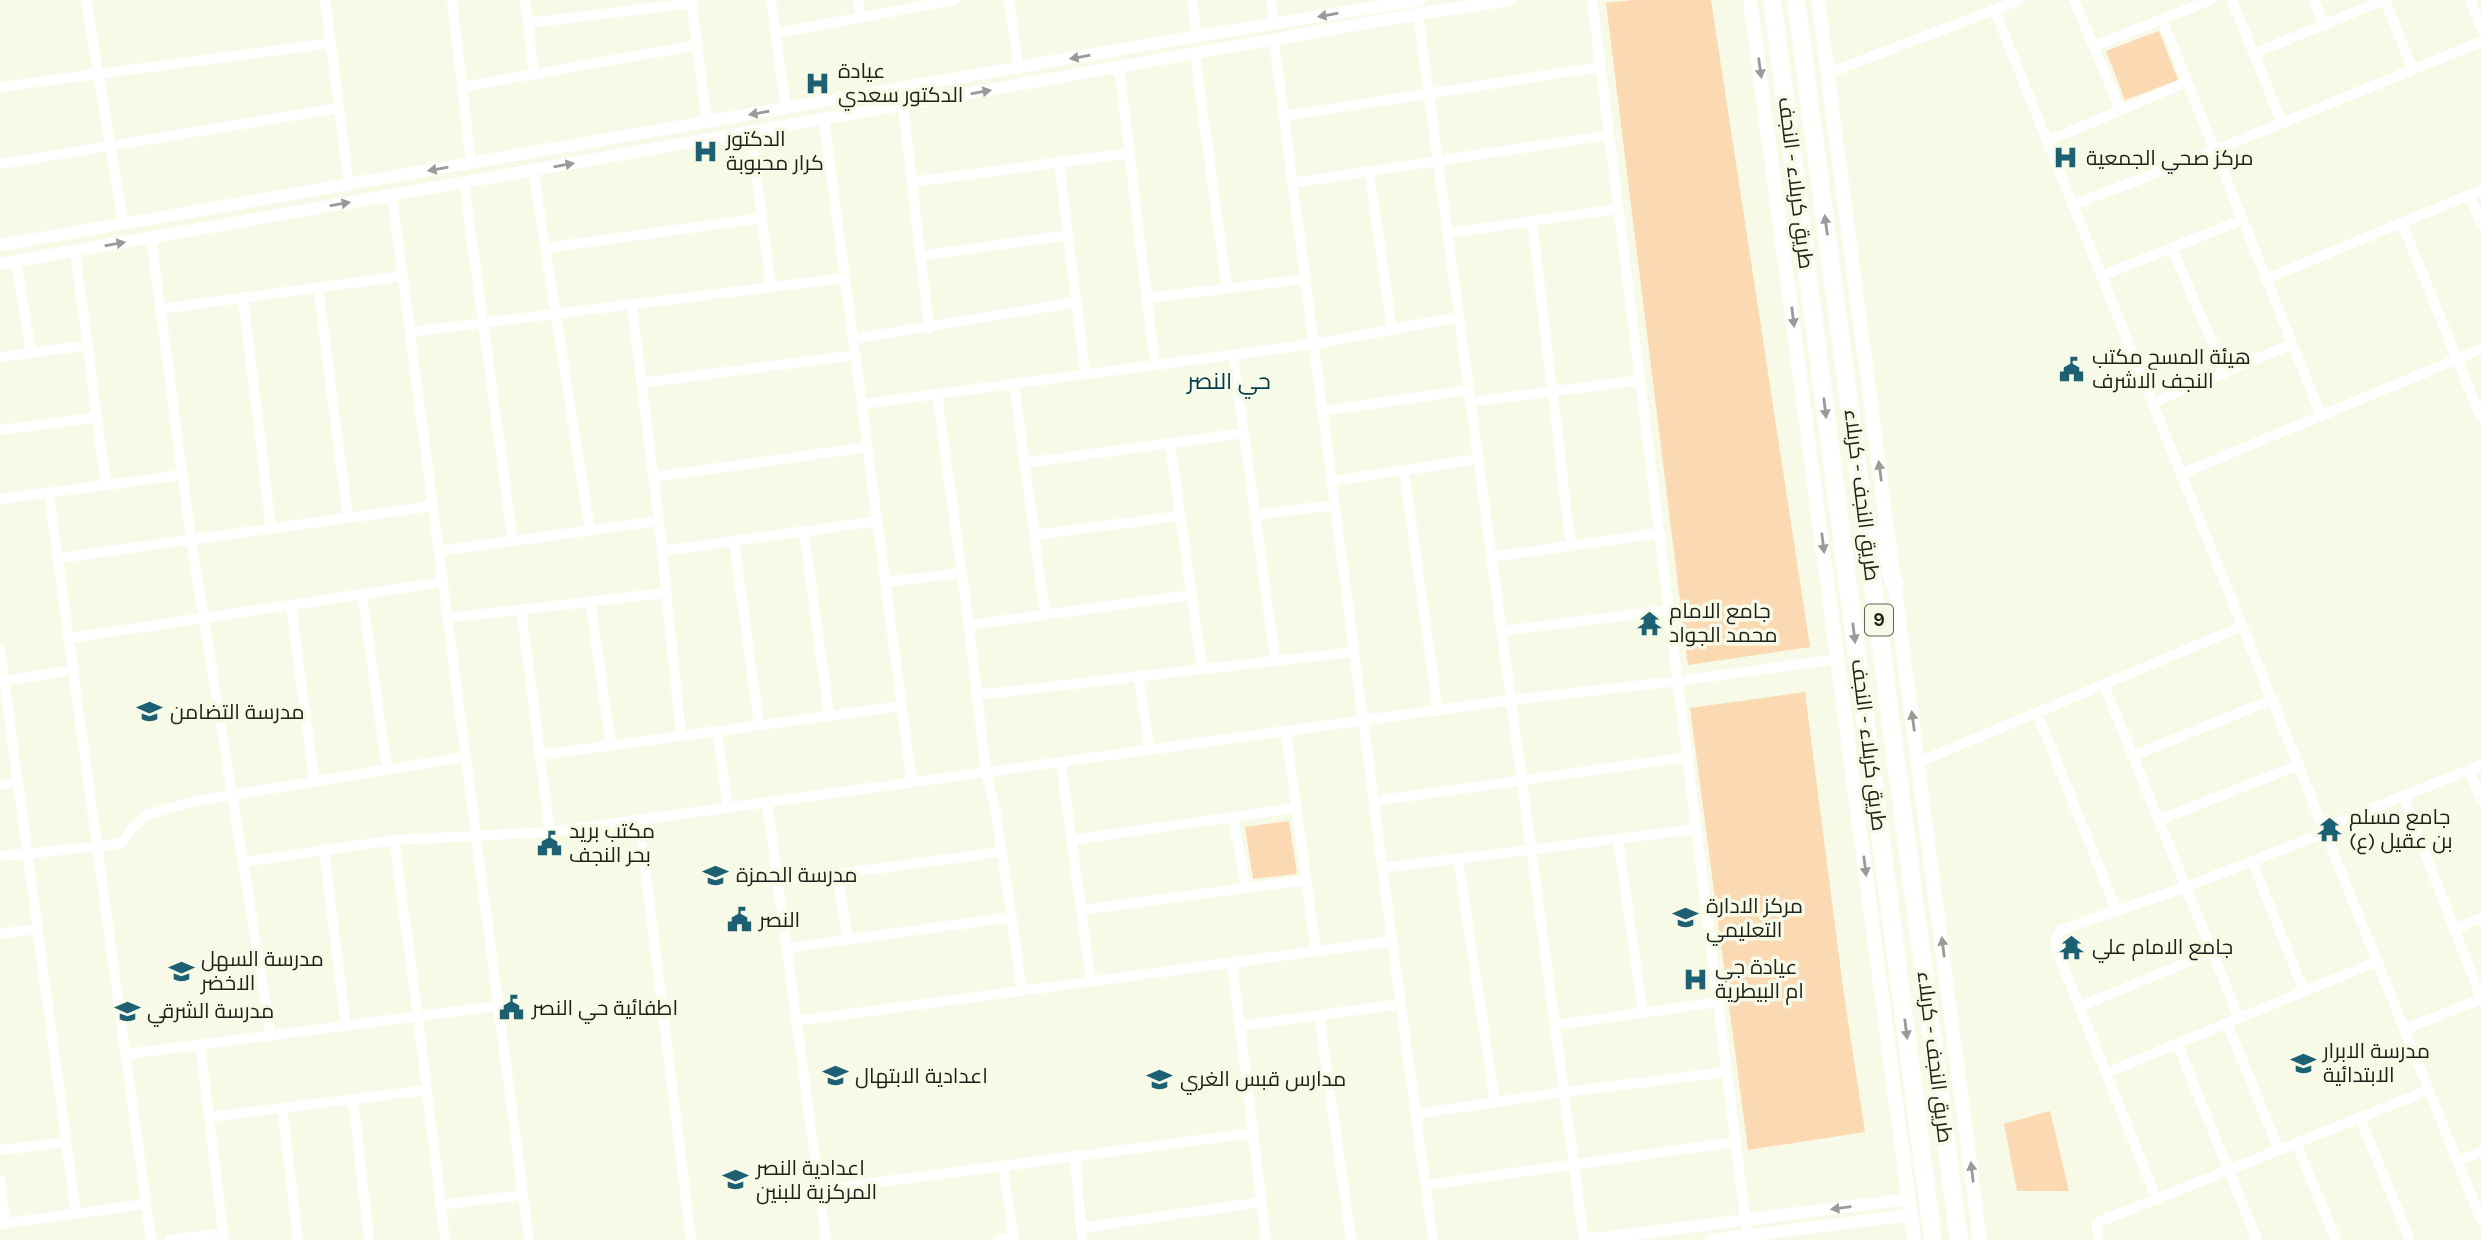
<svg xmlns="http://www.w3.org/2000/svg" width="2481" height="1240" font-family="Karla,Cairo,sans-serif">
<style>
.green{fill:#fbd9b2}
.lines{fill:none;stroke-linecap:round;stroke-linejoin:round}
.minor{stroke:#fff;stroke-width:10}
.tertiary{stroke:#fff;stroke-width:12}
.secondary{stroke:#fff;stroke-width:14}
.trunk{stroke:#fff;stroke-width:18}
.oneway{fill:#9a9b98}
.labels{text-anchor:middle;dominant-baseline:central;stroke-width:7;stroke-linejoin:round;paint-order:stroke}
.shield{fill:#f7fae7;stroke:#606157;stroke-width:2}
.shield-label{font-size:19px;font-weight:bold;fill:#1f2019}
.poi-label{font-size:21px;fill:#1f2019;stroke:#f7fae7;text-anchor:start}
.street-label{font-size:21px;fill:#1f2019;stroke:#f7fae7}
.neighbourhood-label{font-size:23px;fill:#033d4c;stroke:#f7fae7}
</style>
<rect width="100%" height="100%" fill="#f7fae7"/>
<g class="green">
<polygon points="1632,0 1711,0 1810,647 1688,665 1606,3"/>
<polygon points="2159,31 2178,80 2125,100 2106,51"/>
<polygon points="1805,692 1843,988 1865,1132 1748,1150 1690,708"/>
<polygon points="1289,821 1297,874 1253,879 1245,827"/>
<polygon points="2050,1111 2069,1191 2017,1191 2004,1124"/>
</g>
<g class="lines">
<g class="minor">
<polyline points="86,0 123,223"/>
<polyline points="325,0 349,184"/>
<polyline points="452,0 471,163"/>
<polyline points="525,0 534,73"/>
<polyline points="691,0 707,122"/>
<polyline points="771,0 786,109"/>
<polyline points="858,0 860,18"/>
<polyline points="1009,0 1019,69"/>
<polyline points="1192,0 1197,36"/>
<polyline points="1271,0 1274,24"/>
<polyline points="1592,0 1748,1240"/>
<polyline points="2074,0 2120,109"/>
<polyline points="2232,0 2282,123"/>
<polyline points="2314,0 2323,23"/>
<polyline points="2385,0 2413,70"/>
<polyline points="2470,0 2481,28"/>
<polyline points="1995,11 2481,1220"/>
<polyline points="1418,14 1584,1240"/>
<polyline points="2162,19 2321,415"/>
<polyline points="528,23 692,3"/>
<polyline points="776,33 955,0"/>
<polyline points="1274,41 1392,941 1433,1240"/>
<polyline points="2094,46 2211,0"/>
<polyline points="2253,54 2384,0"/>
<polyline points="1195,55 1227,289"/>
<polyline points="1119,68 1155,365"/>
<polyline points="1826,74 2020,0"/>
<polyline points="0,87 331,43"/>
<polyline points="462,87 697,45"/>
<polyline points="903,106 929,328"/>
<polyline points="1284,116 1600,67"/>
<polyline points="824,120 912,783"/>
<polyline points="751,132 771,287"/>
<polyline points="2048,141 2187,82"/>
<polyline points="1059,161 1085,374"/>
<polyline points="0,164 339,108"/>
<polyline points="533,170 590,531"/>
<polyline points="1369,171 1392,329"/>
<polyline points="912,182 1130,153"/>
<polyline points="464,183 513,542"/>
<polyline points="1292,183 1609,135"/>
<polyline points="2469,194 2481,223"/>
<polyline points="392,195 529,1240"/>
<polyline points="2073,205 2213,151 2481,42"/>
<polyline points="1532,221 1571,547"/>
<polyline points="2402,223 2481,418"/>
<polyline points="1448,233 1618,209"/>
<polyline points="151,237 191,540 271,1036"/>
<polyline points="545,248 762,218"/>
<polyline points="2172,248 2225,373"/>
<polyline points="75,251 106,486"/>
<polyline points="920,256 1068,235"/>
<polyline points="16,261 31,353"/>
<polyline points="2101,276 2242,220"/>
<polyline points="2266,279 2481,190"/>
<polyline points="318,287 348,518"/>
<polyline points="243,297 271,529"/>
<polyline points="1147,298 1305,279"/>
<polyline points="632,305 659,521 681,736"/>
<polyline points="160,309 403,276"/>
<polyline points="410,332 845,278"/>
<polyline points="853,339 1077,302"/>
<polyline points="1233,355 1275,659"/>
<polyline points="0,357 89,345"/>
<polyline points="641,383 856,355"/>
<polyline points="1014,384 1045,614"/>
<polyline points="937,394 969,625 986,772 996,813 1022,991"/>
<polyline points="1471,402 1641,380"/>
<polyline points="2152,403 2292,344"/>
<polyline points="862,404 1314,344 1459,317"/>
<polyline points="1322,411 1469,390"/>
<polyline points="0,430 98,417"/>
<polyline points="1170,444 1202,668"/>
<polyline points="1025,463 1244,433"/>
<polyline points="1404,471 1438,711"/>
<polyline points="2181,474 2481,349"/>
<polyline points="654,477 868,447"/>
<polyline points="1332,481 1478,459"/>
<polyline points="49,494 151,1240"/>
<polyline points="0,499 182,475"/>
<polyline points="1255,515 1335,505"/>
<polyline points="804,532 829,714"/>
<polyline points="1034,535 1179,516"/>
<polyline points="734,541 759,725"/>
<polyline points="439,551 659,521"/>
<polyline points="662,551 878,521"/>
<polyline points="1492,557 1660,533"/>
<polyline points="59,558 433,506"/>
<polyline points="886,582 962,573"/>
<polyline points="362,594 387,770"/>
<polyline points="590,601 611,745"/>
<polyline points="291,605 314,781"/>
<polyline points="521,609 550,832"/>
<polyline points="447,618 665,593"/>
<polyline points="969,625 1191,595"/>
<polyline points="1502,631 1670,610"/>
<polyline points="70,638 443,582"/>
<polyline points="0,650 76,1214"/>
<polyline points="1138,676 1150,750"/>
<polyline points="4,681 74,670"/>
<polyline points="2104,685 2239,1018"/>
<polyline points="976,695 1354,652"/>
<polyline points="2037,713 2117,911"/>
<polyline points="717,731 728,808"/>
<polyline points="1286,732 1316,951"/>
<polyline points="540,755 902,706"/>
<polyline points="2133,756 2273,699"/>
<polyline points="1919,762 2243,626"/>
<polyline points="1061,763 1091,982"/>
<polyline points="2469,770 2481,799"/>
<polyline points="0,785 18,782"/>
<polyline points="2403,796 2481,998"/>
<polyline points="1374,801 1688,757"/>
<polyline points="767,802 826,1240"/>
<polyline points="1233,817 1246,888"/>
<polyline points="639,820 691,1240"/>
<polyline points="2159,820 2299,765"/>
<polyline points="2325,827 2481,765"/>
<polyline points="1618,839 1643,1013"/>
<polyline points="394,840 418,1016 445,1240"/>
<polyline points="1071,840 1297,808"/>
<polyline points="324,849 346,1026"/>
<polyline points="0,856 113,845 123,842 131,829 146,815 195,801 465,757"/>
<polyline points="1458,859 1495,1103"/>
<polyline points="2252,861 2304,991"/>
<polyline points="244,862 394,840 550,832 1511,700 1678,681 1838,659"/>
<polyline points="1382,868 1697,829"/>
<polyline points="837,873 848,940"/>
<polyline points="777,882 1001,852"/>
<polyline points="1081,910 1306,880"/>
<polyline points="2454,929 2481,918"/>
<polyline points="0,934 36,929"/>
<polyline points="787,948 1012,917"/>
<polyline points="1232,963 1266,1240"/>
<polyline points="2079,1007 2212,952"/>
<polyline points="1319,1015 1351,1240"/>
<polyline points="796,1021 1392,941"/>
<polyline points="2227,1023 2279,1150"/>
<polyline points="1555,1025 1719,1002"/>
<polyline points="1240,1026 1400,1004"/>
<polyline points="2405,1029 2481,999"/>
<polyline points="2177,1043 2257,1240"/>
<polyline points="200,1045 224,1240"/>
<polyline points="127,1054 498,1006"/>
<polyline points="2106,1073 2378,961"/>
<polyline points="353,1099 369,1240"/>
<polyline points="282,1108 298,1240"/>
<polyline points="1416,1114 1564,1092 1727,1072"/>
<polyline points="209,1117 427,1090"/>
<polyline points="2360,1118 2410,1240"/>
<polyline points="2296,1143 2336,1240"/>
<polyline points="0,1150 66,1142"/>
<polyline points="1075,1156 1082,1240"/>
<polyline points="2457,1161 2481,1152"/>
<polyline points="1003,1166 1014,1240"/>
<polyline points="0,1180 6,1224"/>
<polyline points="1426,1185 1736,1142"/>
<polyline points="819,1190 1253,1133"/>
<path d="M2157,1200L2057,951C2054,942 2055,938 2061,930L2186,887L2327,832"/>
<polyline points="440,1205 523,1195"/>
<polyline points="0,1224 146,1204"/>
<polyline points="1081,1228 1262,1202"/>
<polyline points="170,1240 223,1233"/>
<polyline points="998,1240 1013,1238"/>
<polyline points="2098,1240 2097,1225 2101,1221 2429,1090"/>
</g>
<g class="tertiary">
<polyline points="0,245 1197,36 1420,0"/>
<polyline points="0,264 1418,14 1510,0"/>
<polyline points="1586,1240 1909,1199"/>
<polyline points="1712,1240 1911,1215"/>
</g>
<g class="secondary">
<polyline points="1750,0 1914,1240"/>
<polyline points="1818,0 1980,1240"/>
</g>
<g class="trunk">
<polyline points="1772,0 1933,1240"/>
<polyline points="1796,0 1959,1240"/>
<polyline points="1874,532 1895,584"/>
</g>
</g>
<defs><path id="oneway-solid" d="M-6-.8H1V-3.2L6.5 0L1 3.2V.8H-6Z" transform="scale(1.75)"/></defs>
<g class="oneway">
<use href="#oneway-solid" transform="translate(1328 15) rotate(170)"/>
<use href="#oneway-solid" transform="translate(1080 57) rotate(170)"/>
<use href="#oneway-solid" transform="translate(1760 68) rotate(82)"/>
<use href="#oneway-solid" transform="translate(981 92) rotate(-10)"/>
<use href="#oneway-solid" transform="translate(759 113) rotate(170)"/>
<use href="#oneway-solid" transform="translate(564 165) rotate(-10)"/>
<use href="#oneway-solid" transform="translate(438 169) rotate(170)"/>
<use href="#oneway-solid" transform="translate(340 204) rotate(-10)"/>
<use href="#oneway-solid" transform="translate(1826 225) rotate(-98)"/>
<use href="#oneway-solid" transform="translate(115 244) rotate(-10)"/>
<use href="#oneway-solid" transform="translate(1793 317) rotate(83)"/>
<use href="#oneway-solid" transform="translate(1825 408) rotate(83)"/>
<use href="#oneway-solid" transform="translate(1880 471) rotate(-98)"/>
<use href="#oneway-solid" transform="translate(1823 543) rotate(83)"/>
<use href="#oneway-solid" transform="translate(1854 633) rotate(83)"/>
<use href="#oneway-solid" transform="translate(1913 721) rotate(-98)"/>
<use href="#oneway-solid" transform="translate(1865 866) rotate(83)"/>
<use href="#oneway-solid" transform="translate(1943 947) rotate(-97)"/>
<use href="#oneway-solid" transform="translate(1906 1029) rotate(83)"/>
<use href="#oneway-solid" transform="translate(1972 1172) rotate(-97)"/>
<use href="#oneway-solid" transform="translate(1841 1208) rotate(173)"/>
</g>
<defs>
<symbol id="hospital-bare" viewBox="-9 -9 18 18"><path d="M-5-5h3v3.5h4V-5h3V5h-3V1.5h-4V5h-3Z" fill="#1d6073" stroke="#f7fae7" stroke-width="2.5" paint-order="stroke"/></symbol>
<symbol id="civic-bare" viewBox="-9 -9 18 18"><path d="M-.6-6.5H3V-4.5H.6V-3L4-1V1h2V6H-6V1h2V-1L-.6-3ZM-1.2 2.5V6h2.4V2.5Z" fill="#1d6073" stroke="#f7fae7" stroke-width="2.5" paint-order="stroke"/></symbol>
<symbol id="temple-bare" viewBox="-9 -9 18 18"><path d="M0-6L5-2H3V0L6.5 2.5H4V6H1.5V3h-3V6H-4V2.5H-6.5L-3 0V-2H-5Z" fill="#1d6073" stroke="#f7fae7" stroke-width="2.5" paint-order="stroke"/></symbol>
<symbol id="school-bare" viewBox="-9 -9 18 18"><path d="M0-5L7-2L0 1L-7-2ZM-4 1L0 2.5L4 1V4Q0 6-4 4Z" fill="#1d6073" stroke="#f7fae7" stroke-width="2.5" paint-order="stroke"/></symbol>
</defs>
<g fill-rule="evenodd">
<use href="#hospital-bare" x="800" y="66" width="35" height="35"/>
<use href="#hospital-bare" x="688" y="134" width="35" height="35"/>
<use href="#hospital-bare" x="2048" y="140" width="35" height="35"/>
<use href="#civic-bare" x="2054" y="352" width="35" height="35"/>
<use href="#temple-bare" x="1632" y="606" width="35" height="35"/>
<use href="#school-bare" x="132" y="694" width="35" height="35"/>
<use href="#temple-bare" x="2312" y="812" width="35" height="35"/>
<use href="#civic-bare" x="532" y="826" width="35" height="35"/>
<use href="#school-bare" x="698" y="858" width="35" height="35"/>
<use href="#school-bare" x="1668" y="900" width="35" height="35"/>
<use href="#civic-bare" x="722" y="902" width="35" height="35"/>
<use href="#temple-bare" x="2054" y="930" width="35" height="35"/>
<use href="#school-bare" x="164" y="954" width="35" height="35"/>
<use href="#hospital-bare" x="1678" y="962" width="35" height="35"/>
<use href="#civic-bare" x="494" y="990" width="35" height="35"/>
<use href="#school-bare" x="110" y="994" width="35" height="35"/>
<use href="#school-bare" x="2286" y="1046" width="35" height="35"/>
<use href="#school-bare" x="818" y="1058" width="35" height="35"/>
<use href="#school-bare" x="1142" y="1062" width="35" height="35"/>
<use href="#school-bare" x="718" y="1162" width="35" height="35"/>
</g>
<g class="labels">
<rect class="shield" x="1865" y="604.5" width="28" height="31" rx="5"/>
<g class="shield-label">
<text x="1879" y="620">9</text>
</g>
<g class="poi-label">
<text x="838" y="71">عيادة<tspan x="838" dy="24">الدكتور سعدي</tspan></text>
<text x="726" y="139">الدكتور<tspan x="726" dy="24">كرار محبوبة</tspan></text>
<text x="2086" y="158">مركز صحي الجمعية</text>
<text x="2092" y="357">هيئة المسح مكتب<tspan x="2092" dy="24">النجف الاشرف</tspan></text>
<text x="1669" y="611">جامع الامام<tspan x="1669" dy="24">محمد الجواد</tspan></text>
<text x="170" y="712">مدرسة التضامن</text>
<text x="2349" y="817">جامع مسلم<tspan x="2349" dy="24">بن عقيل (ع)</tspan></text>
<text x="569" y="831">مكتب بريد<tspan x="569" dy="24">بحر النجف</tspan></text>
<text x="736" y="875">مدرسة الحمزة</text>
<text x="1706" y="906">مركز الادارة<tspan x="1706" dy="24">التعليمي</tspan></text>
<text x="759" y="920">النصر</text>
<text x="2092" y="947">جامع الامام علي</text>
<text x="201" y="959">مدرسة السهل<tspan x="201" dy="24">الاخضر</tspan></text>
<text x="1715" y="967">عيادة جي<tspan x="1715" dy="24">ام البيطرية</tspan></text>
<text x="532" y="1008">اطفائية حي النصر</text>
<text x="147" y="1011">مدرسة الشرقي</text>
<text x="2323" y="1051">مدرسة الابرار<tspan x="2323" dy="24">الابتدائية</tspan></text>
<text x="855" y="1076">اعدادية الابتهال</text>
<text x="1180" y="1079">مدارس قبس الغري</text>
<text x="756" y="1168">اعدادية النصر<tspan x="756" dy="24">المركزية للبنين</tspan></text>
</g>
<g class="street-label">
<text transform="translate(1796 183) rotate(83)">طريق کربلاء - النجف</text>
<text transform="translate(1862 495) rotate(83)">طريق النجف - کربلاء</text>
<text transform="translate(1869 745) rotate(83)">طريق کربلاء - النجف</text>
<text transform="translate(1935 1057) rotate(83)">طريق النجف - کربلاء</text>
</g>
<g class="neighbourhood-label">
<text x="1229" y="381">حي النصر</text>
</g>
</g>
</svg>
